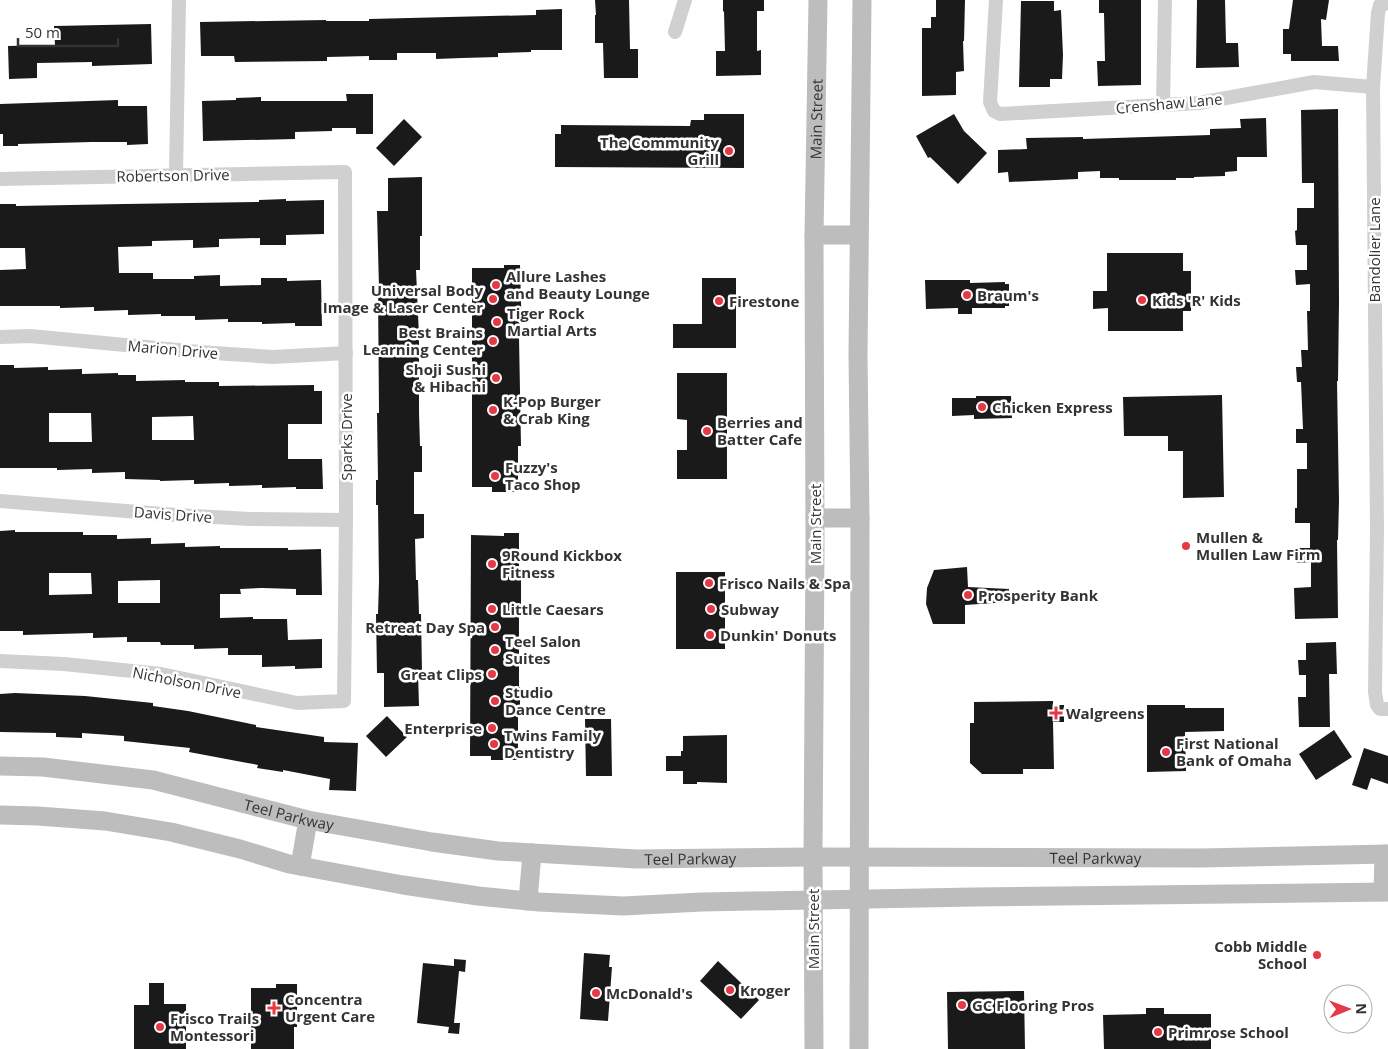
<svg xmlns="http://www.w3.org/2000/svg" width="1388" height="1049" font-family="'Open Sans',sans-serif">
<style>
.building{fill:#1a1a1a;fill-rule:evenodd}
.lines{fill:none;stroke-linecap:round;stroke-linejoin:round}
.street{stroke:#d0d0d0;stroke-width:14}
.secondary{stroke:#bdbdbd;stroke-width:19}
.poi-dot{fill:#e63946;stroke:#fff;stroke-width:2}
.labels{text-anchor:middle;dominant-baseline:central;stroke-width:5;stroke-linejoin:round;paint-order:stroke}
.street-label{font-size:15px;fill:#333;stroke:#fff}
.poi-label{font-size:15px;font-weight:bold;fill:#333;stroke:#fff;text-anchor:start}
</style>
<rect width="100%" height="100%" fill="#fff"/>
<g class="building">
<polygon points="595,0 629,0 630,49 638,49 638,78 604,78 603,43 595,43 595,15 596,15"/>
<polygon points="723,0 764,0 764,11 757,11 757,51 761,50 761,75 716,76 716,51 725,51 724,11 723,12"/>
<polygon points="936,0 965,0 964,41 963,41 964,71 956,72 956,95 922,96 922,28 931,28 931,17 936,17"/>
<polygon points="1099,0 1141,0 1141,85 1098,86 1097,61 1105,61 1104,13 1099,13"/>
<polygon points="1197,0 1225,0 1226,43 1238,43 1239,67 1196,68"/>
<polygon points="1293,0 1329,0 1326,20 1321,19 1322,46 1338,46 1339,61 1291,61 1291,54 1283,54 1283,29 1289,29"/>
<polygon points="1021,1 1054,1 1054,11 1061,10 1063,55 1062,79 1050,79 1050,87 1019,87"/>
<polygon points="562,9 562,50 531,50 531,52 498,53 498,57 462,58 436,59 436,53 397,53 397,60 369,60 369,56 327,57 327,61 235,62 234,56 201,56 200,22 326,20 326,21 369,21 369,19 536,15 536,10"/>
<polygon points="151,24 152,64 92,66 92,62 37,63 37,78 9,79 8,46 55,45 54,26"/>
<polygon points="346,94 373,94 373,134 356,134 356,128 332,128 332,131 295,132 295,139 203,141 202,101 236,100 236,98 261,97 261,101 347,101"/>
<polygon points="118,100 118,106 147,106 148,144 127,145 127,142 92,142 18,144 18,146 3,146 3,134 0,134 0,104"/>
<polygon points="1338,109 1339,302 1338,381 1337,381 1339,501 1338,540 1337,540 1338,618 1295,619 1294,588 1311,587 1311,562 1297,563 1297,548 1310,548 1310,523 1295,523 1295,508 1297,508 1297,469 1307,469 1307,443 1296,443 1296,429 1303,429 1301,382 1297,382 1296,367 1302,367 1301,350 1308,350 1307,311 1310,311 1310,284 1296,285 1295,270 1307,270 1307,245 1296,245 1295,231 1297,230 1297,208 1314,208 1314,183 1302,183 1301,110"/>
<polygon points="704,114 744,114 744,168 555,167 555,134 561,134 561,125 690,126 691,120 704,120"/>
<polygon points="954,114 964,131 987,153 958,184 930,157 928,158 916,136"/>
<polygon points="1266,118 1267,157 1237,157 1237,171 1225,172 1225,176 1194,177 1194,178 1176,178 1176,180 1119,180 1119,178 1100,178 1100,171 1078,172 1078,179 1009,182 1008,172 998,173 998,150 1027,149 1026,138 1083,137 1083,139 1210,135 1210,129 1241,128 1240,119"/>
<polygon points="404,119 422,137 394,166 376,148"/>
<polygon points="422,177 422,236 420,236 420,270 416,270 419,336 419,412 420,446 422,446 422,472 414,472 414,514 424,514 424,538 415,539 416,580 418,580 419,614 421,614 422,672 418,672 419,706 384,707 384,673 377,673 376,614 378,614 379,581 378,505 376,505 376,480 378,480 377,413 379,413 378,288 379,288 377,211 388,211 388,178"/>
<polygon points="286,199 286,201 324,200 324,234 286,235 286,245 260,245 260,238 219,239 219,247 193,248 193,240 152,241 152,246 118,247 119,273 153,273 153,279 194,279 194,276 220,275 220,286 261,285 261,278 287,278 287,281 321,280 322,326 295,326 295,323 262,324 262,322 228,322 228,319 195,320 195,316 161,316 161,314 128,315 128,310 94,311 94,307 60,308 60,306 0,306 0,270 26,269 25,248 0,248 0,204 16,204 16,206 125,204 259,202 259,200"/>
<polygon points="1107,253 1183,253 1183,271 1191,271 1191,311 1183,311 1183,331 1108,331 1108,308 1093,309 1093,291 1107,291"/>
<polygon points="504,265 520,265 522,337 519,337 521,446 518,446 518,492 492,492 492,487 472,487 472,268 504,268"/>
<polygon points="702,278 736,278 736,348 673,348 673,324 702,324"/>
<polygon points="925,280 970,280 970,283 1005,282 1005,284 1009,284 1009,306 1005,306 1005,308 972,308 972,314 958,314 958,308 926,309"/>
<path d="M0,365H14V368L48,367V370L82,369V374L118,373V375H136V381L185,380V382H219V386L314,385V391H322V424H288V459H322L323,489H296V487L262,488V485L229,486V483L194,484V480L160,481V480L125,479V472L92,473V469L57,470V468H0ZM49,413H91L92,442H49ZM193,416L194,440H152V417Z"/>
<polygon points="677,373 727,373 727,479 677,479 677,450 687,450 687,420 677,419"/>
<polygon points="1222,395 1224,497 1183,498 1183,451 1168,451 1168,436 1124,436 1123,397"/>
<polygon points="976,396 1011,396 1012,418 974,419 974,415 952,416 952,398 976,398"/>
<path d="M15,530V532H83V535H117V539L151,538V544L185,543V547L220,546V548H288V550L321,549L322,595H296V589L262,588L240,589L241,594H220V618L253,617V619H287L288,640L322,639V668L295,669V666L262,667V655H228V648L194,649V645H161L160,642H127V637L93,638V633L23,635V631H0V531ZM49,573H91L92,594L49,595ZM160,580V603H118V581Z"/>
<polygon points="504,533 519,533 519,576 521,576 521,605 519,605 519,687 520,687 520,715 518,715 518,760 491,760 491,756 470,756 471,535 504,536"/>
<polygon points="967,567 968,587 1009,589 1009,602 965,605 965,624 933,624 926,604 927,588 934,570"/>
<rect x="676" y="572" width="49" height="77"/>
<polygon points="1336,642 1337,674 1329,674 1330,727 1299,727 1298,697 1306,697 1306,675 1299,675 1298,660 1306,660 1306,643"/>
<polygon points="15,693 85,696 153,703 153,706 188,711 256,725 256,727 324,737 324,742 358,743 356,791 329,790 330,779 283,770 283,772 257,768 258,765 189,752 190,748 124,741 124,736 82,733 82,738 56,737 56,733 0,732 0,694"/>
<polygon points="1053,701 1053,705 1064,705 1064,722 1053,722 1054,769 1023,769 1023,774 982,774 970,763 970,723 974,723 974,702"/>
<polygon points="1147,705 1185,705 1185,708 1224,708 1224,731 1185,732 1186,771 1147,772"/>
<polygon points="387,716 407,737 386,757 366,736"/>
<polygon points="585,719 611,719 612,776 586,776"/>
<polygon points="1334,730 1352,757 1316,780 1299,754"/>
<polygon points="727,735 727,783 697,782 697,784 683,784 683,771 666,771 666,756 681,756 681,751 683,751 683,736"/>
<polygon points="1364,748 1388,756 1388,784 1371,778 1367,790 1352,785"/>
<polygon points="584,953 610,955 609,967 612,967 608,1021 580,1019"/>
<polygon points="454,959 466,960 465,972 459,971 454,1023 460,1023 459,1034 448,1033 449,1027 417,1023 423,963 454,966"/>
<polygon points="718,961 759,1000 741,1019 700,981"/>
<polygon points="149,983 164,983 164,1004 186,1004 186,1049 134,1049 134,1005 149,1005"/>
<polygon points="276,984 297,984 297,1027 294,1027 294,1049 251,1049 251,988 276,988"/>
<polygon points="1024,991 1025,1049 948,1049 947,992"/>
<polygon points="1146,1008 1164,1008 1164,1014 1211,1014 1211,1049 1104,1049 1103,1015 1146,1014"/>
</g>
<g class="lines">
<g class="street">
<polyline points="996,0 990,102 994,111 1000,114 1199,103 1314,82 1373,87"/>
<polyline points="1388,3 1380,5 1378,13 1373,87 1377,530 1375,692 1377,705 1380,709 1388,709"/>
<polyline points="675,32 685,0"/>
<polyline points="1163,105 1165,0"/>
<polyline points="176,175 179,0"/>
<polyline points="0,179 345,172 346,520 344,701 297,703 161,674 64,664 0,661"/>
<polyline points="0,337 30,336 199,352 273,357 346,353"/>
<polyline points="0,501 176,515 250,519 346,520"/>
</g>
<g class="secondary">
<polyline points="814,235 858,235"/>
<polyline points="815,518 860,518"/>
<path id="s1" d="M0,766L43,767L153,780L308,820L432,842L498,851L636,859L813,857L1202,858L1388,854"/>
<polyline points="0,815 38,816 105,821 171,832 240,849 289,864 403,885 478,896 539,902 623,906 702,902 974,897 1388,892"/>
<polyline points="300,866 308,820"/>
<polyline points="1383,892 1384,854"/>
<polyline points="528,901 532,853"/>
<path id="s2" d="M814,1049L813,857L815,545L814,235L818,0"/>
<polyline points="859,1049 860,518 858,354 862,0"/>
</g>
</g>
<g class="poi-dot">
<circle cx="729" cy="151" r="5"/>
<circle cx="496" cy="285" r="5"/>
<circle cx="967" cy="295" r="5"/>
<circle cx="493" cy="299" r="5"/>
<circle cx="1142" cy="300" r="5"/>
<circle cx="719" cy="301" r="5"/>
<circle cx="497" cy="322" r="5"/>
<circle cx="493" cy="341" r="5"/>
<circle cx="496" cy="378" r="5"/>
<circle cx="982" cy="407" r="5"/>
<circle cx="493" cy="410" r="5"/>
<circle cx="707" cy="431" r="5"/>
<circle cx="495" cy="476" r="5"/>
<circle cx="1186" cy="546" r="5"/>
<circle cx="492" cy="564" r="5"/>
<circle cx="709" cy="583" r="5"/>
<circle cx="968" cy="595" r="5"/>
<circle cx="492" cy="609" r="5"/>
<circle cx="711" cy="609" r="5"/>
<circle cx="495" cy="627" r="5"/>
<circle cx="710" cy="635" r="5"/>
<circle cx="495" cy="650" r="5"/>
<circle cx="492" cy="674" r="5"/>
<circle cx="495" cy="701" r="5"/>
<path d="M1053.5 705.5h5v5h5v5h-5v5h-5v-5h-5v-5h5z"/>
<circle cx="492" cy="728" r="5"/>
<circle cx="494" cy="744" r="5"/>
<circle cx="1166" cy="752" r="5"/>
<circle cx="1317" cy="955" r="5"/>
<circle cx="730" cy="990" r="5"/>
<circle cx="596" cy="993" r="5"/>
<circle cx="962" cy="1005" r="5"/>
<path d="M271.5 1000.5h5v5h5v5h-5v5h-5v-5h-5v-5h5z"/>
<circle cx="160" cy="1027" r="5"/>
<circle cx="1158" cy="1032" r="5"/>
</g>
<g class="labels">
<g class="street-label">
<text transform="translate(1169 103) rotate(-5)">Crenshaw Lane</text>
<text stroke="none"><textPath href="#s2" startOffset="930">Main Street</textPath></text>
<text transform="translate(173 175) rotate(-1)">Robertson Drive</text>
<text transform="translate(1374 250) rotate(-90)">Bandolier Lane</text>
<text transform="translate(173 349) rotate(5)">Marion Drive</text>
<text transform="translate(346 437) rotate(-90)">Sparks Drive</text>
<text transform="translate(173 514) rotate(4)">Davis Drive</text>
<text transform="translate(815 524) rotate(-90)">Main Street</text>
<text transform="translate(187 682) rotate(11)">Nicholson Drive</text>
<text stroke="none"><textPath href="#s1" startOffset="294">Teel Parkway</textPath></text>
<text stroke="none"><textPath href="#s1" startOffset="1104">Teel Parkway</textPath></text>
<text stroke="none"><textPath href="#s1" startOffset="699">Teel Parkway</textPath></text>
<text transform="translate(813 929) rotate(-90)">Main Street</text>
</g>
<g class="poi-label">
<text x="719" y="142" text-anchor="end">The Community<tspan x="719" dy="17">Grill</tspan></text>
<text x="506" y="276">Allure Lashes<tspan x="506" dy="17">and Beauty Lounge</tspan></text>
<text x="483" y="290" text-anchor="end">Universal Body<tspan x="483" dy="17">Image &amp; Laser Center</tspan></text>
<text x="977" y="295">Braum's</text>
<text x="1152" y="300">Kids 'R' Kids</text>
<text x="729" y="301">Firestone</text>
<text x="507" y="313">Tiger Rock<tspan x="507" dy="17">Martial Arts</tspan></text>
<text x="483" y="332" text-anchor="end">Best Brains<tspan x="483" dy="17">Learning Center</tspan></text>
<text x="486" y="369" text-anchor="end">Shoji Sushi<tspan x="486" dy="17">&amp; Hibachi</tspan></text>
<text x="503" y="401">K-Pop Burger<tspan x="503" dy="17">&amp; Crab King</tspan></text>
<text x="992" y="407">Chicken Express</text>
<text x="717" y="422">Berries and<tspan x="717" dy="17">Batter Cafe</tspan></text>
<text x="505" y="467">Fuzzy's<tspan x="505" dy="17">Taco Shop</tspan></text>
<text x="1196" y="537">Mullen &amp;<tspan x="1196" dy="17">Mullen Law Firm</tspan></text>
<text x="502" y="555">9Round Kickbox<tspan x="502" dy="17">Fitness</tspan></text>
<text x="719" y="583">Frisco Nails &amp; Spa</text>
<text x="978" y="595">Prosperity Bank</text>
<text x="502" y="609">Little Caesars</text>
<text x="721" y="609">Subway</text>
<text x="485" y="627" text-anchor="end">Retreat Day Spa</text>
<text x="720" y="635">Dunkin' Donuts</text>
<text x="505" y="641">Teel Salon<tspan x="505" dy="17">Suites</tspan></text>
<text x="482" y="674" text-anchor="end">Great Clips</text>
<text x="505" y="692">Studio<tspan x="505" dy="17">Dance Centre</tspan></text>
<text x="1066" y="713">Walgreens</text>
<text x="482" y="728" text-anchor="end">Enterprise</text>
<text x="504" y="735">Twins Family<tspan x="504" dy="17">Dentistry</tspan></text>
<text x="1176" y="743">First National<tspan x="1176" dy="17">Bank of Omaha</tspan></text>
<text x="1307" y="946" text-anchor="end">Cobb Middle<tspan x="1307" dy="17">School</tspan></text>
<text x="740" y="990">Kroger</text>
<text x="606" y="993">McDonald's</text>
<text x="285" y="999">Concentra<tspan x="285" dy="17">Urgent Care</tspan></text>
<text x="972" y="1005">GC Flooring Pros</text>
<text x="170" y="1018">Frisco Trails<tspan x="170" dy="17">Montessori</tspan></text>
<text x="1168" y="1032">Primrose School</text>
</g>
</g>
<g transform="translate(1348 1009) rotate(89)"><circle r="24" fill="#ffffff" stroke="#adadad"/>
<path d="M0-4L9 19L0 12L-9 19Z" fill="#e63946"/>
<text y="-8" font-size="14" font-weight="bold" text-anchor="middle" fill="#333333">N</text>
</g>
<path d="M18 38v8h100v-8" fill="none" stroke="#333333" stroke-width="2.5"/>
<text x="25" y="38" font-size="15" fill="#333333" stroke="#ffffff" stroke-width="4" paint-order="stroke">50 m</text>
</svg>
